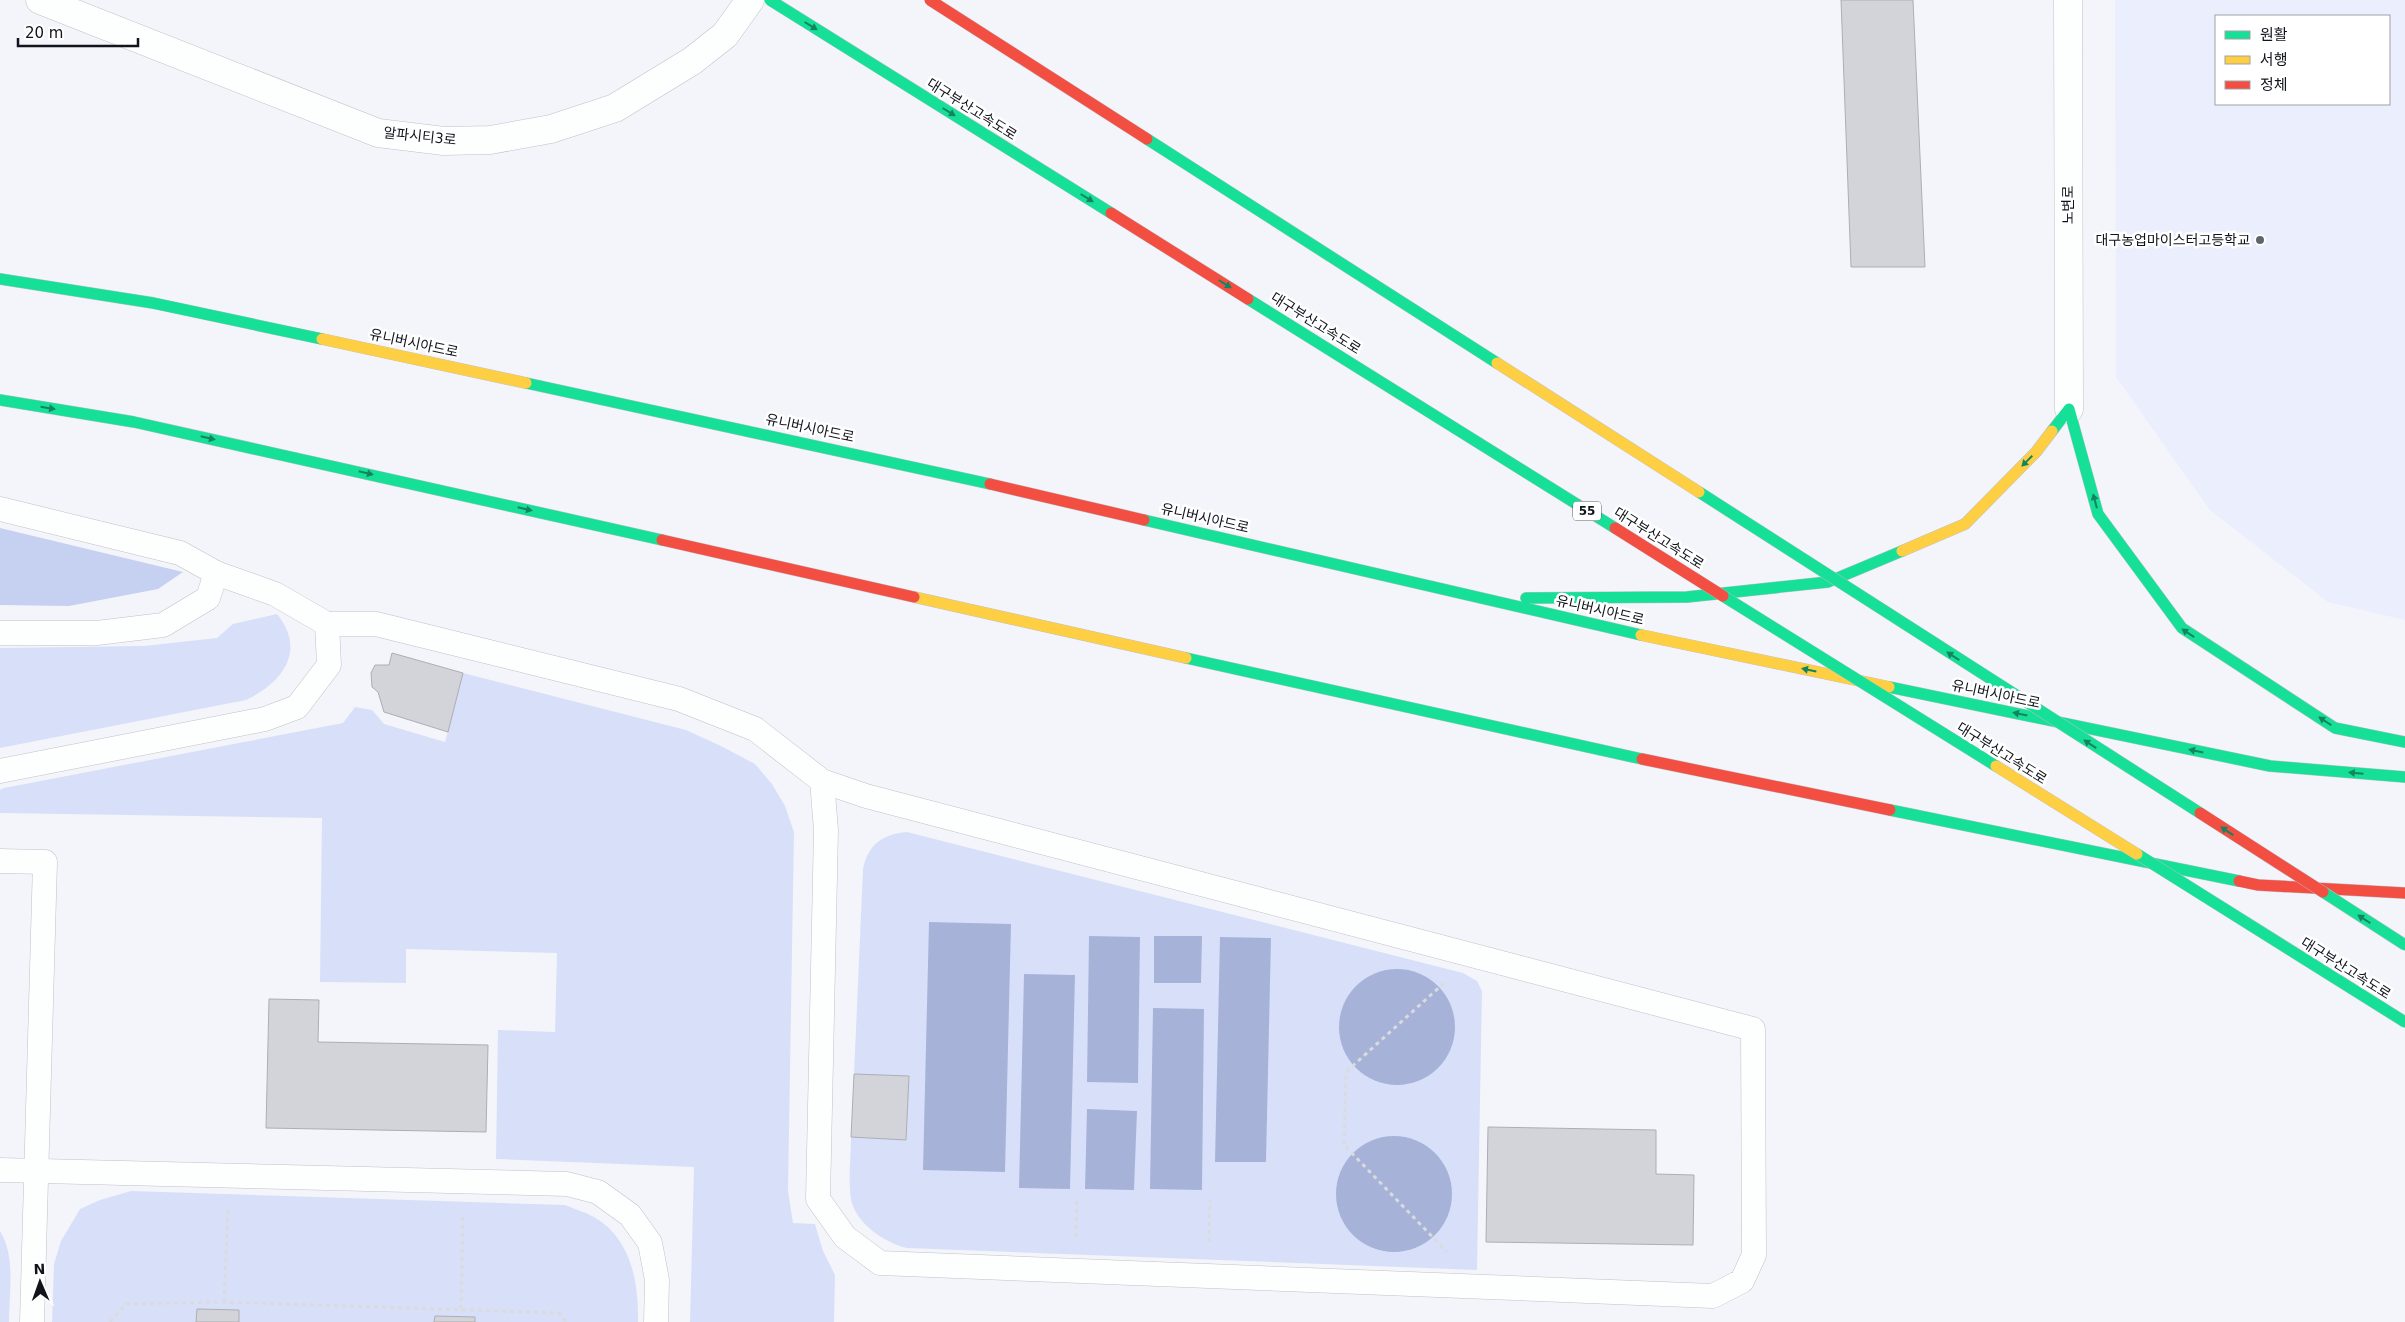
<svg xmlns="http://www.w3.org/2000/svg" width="2405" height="1322" font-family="'DejaVu Sans','Noto Sans KR',sans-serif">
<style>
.built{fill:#eaeefd;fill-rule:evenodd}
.green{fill:#d8e0f9}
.forest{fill:#c6d0f1}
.water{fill:#a6b2d8}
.building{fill:#d2d4da;stroke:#acaeb3}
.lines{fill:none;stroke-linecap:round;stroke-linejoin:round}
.lane-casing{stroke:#c0c1c7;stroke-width:25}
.street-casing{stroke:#c0c1c7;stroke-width:29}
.fast-casing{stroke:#c0c1c7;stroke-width:12}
.slow-casing{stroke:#c0c1c7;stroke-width:12}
.jam-casing{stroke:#c0c1c7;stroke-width:12}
.path{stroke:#dadbdc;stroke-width:3;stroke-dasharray:4 4;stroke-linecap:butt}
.lane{stroke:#fdfefe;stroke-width:24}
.street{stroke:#fdfefe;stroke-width:28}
.fast{stroke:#16e098;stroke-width:11}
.slow{stroke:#ffcf43;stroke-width:11}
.jam{stroke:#f24e42;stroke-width:11}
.fast-bridge-casing{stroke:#c0c1c7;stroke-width:12;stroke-linecap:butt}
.slow-bridge-casing{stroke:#c0c1c7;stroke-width:12;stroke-linecap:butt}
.jam-bridge-casing{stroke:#c0c1c7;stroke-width:12;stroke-linecap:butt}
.fast-bridge{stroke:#16e098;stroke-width:11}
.slow-bridge{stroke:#ffcf43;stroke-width:11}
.jam-bridge{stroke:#f24e42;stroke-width:11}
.oneway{fill:#148460}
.poi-dot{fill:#606369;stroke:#fff;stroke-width:2}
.labels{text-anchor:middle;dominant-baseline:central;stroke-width:5;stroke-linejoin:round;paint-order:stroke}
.shield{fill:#fff;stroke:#585a5f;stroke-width:1}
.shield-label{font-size:12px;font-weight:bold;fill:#11141b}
.street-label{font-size:14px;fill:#11141b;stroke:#fff}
.poi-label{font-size:14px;fill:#11141b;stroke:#fff;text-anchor:end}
</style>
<rect width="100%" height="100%" fill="#f4f5fa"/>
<path class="built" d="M2115,0H2405V620L2328,602L2210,510L2116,377ZM2216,16H2389V104H2216Z"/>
<g class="green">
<path d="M277,614C307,651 282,683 246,700L0,748V648L144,646L217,638L233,624Z"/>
<polygon points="463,673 686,730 721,746 755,764 772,784 785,806 794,832 788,1191 793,1223 815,1224 823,1251 835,1275 834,1322 690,1322 694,1167 496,1159 498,1030 555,1032 557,953 406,949 406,983 320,982 322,818 0,813 0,790 4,788 343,723 355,707 372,710 384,724 445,742"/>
<path d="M907,832L1463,973L1477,981L1482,991L1477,1270L907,1248C885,1243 855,1223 851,1199C848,1180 851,1157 851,1137L906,1139L909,1076L854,1074L863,869C868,845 882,834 907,832Z"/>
<path d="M131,1191L565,1205C574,1209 585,1212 594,1217C631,1238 639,1283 638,1322H475V1317L435,1316L434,1322H239V1310L197,1309L196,1322H52L54,1264L61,1241L80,1209L100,1200Z"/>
<path d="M0,1231C16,1257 9,1293 9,1322H0Z"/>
</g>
<polygon class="forest" points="0,528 183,572 158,589 69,606 0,605"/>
<g class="water">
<polygon points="929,922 1011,924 1005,1172 923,1170"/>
<polygon points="1089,936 1140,937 1138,1083 1087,1082"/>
<polygon points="1154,936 1202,936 1201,983 1154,983"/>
<polygon points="1220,937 1271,938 1266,1162 1215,1162"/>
<circle cx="1397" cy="1027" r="58"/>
<polygon points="1024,974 1075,975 1070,1189 1019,1188"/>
<polygon points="1153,1008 1204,1009 1202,1190 1150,1189"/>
<polygon points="1087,1109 1137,1111 1134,1190 1085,1189"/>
<circle cx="1394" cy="1194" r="58"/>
</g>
<g class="building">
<polygon points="1841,0 1913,0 1925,267 1851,267"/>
<polygon points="392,653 463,673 448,732 384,712 378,692 372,687 371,673 375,665 389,665"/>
<polygon points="269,999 319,1000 318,1042 488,1045 486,1132 266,1128"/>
<polygon points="854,1074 909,1076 906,1140 851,1137"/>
<polygon points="1488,1127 1656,1130 1656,1174 1694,1175 1693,1245 1486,1242"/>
<polygon points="197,1309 239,1310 239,1322 196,1322"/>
<polygon points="435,1316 475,1317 475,1322 434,1322"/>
</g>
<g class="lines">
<defs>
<g id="lane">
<polyline points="0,509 180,553 216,573 208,598 163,625 97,633 0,633"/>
<polyline points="327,624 376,624 679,699 755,729 822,781 826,830 818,1199 845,1237 880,1263 1713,1296 1742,1281 1754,1255 1753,1029 866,796 822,781"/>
<polyline points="0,771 265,719 297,707 329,665 327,624 275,594 216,573"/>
<polyline points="0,861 45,862 32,1322"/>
<polyline points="0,1170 567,1184 598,1192 630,1215 650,1243 657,1280 656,1322"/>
</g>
<g id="street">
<polyline points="40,0 378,133 444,141 490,140 551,129 615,108 692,61 725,35 750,0"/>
<polyline points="2068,0 2069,409"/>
</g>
<g id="fast">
<polyline points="0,279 153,303 322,339"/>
<polyline points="526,383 990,484"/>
<polyline points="0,400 134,422 662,540"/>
<polyline points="2052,431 2069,409 2098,514 2182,628 2335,728 2405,742"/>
<polyline points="1144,520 1641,635"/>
<polyline points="1526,598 1687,597 1828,582 1902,551"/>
<polyline points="1186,658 1642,759"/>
<polyline points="1889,687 2270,766 2405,777"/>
<polyline points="1890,810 2239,881"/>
</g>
<g id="slow">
<polyline points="322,339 526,383"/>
<polyline points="1902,551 1965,524 2036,452 2052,431"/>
<polyline points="914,597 1186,658"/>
<polyline points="1641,635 1889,687"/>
</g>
<g id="jam">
<polyline points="990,484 1144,520"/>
<polyline points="662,540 914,597"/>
<polyline points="1642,759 1890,810"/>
<polyline points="2239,881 2258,885 2405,893"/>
</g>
</defs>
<use href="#lane" class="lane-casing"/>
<use href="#street" class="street-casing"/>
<use href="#fast" class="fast-casing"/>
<use href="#slow" class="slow-casing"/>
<use href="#jam" class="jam-casing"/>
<g class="path">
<polyline points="1444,983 1346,1072 1344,1145 1447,1252"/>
<polyline points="1076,1237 1077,1200"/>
<polyline points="1209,1242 1210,1200"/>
<polyline points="224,1302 228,1207"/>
<polyline points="461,1309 463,1214"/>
<polyline points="110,1322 126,1304 224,1302 559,1313 566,1322"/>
</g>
<use href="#lane" class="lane"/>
<use href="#street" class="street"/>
<use href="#fast" class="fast"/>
<use href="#slow" class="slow"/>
<use href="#jam" class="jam"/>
<defs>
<g id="fast-bridge">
<polyline points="770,0 1111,213"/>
<polyline points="1147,139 1497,363"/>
<polyline points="1248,299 1615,528"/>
<polyline points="1699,492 2200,813"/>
<polyline points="1723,596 1996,766"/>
<polyline points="2137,854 2405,1022"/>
<polyline points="2323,892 2405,945"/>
</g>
<g id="slow-bridge">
<polyline points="1497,363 1699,492"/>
<polyline points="1996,766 2137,854"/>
</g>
<g id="jam-bridge">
<polyline points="930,0 1147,139"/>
<polyline points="1111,213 1248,299"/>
<polyline points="1615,528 1723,596"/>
<polyline points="2200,813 2323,892"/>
</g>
</defs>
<use href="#fast-bridge" class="fast-bridge-casing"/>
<use href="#slow-bridge" class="slow-bridge-casing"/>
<use href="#jam-bridge" class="jam-bridge-casing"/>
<use href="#fast-bridge" class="fast-bridge"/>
<use href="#slow-bridge" class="slow-bridge"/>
<use href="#jam-bridge" class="jam-bridge"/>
</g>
<defs><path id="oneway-solid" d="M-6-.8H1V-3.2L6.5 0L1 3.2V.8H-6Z" transform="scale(1.25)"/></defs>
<g class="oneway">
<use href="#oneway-solid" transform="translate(811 26) rotate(32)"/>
<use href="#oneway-solid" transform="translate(949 112) rotate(32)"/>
<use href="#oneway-solid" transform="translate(1087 198) rotate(32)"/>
<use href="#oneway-solid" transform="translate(1225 284) rotate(32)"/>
<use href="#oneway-solid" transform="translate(48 408) rotate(9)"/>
<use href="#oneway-solid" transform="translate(208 438) rotate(13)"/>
<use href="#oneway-solid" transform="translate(2027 461) rotate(135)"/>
<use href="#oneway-solid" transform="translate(366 473) rotate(13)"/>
<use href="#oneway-solid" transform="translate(2095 501) rotate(-105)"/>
<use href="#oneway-solid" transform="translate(525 509) rotate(13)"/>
<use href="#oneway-solid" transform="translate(2188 633) rotate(-146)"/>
<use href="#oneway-solid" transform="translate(1953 656) rotate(-147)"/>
<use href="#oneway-solid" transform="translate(1809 670) rotate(-168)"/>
<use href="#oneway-solid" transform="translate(2020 714) rotate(-168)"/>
<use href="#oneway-solid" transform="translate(2325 721) rotate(-147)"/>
<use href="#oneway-solid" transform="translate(2090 744) rotate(-147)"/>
<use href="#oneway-solid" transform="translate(2196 751) rotate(-168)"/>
<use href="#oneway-solid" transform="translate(2356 773) rotate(-175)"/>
<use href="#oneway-solid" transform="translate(2227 831) rotate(-147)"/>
<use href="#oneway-solid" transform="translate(2364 919) rotate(-147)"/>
</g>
<circle class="poi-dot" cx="2260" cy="240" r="5"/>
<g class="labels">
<rect class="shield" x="1573" y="501.5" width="28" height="19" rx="4"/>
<g class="shield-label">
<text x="1587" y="511">55</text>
</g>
<g class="street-label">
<text transform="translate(972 109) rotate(32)">대구부산고속도로</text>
<text transform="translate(420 136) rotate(6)">알파시티3로</text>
<text transform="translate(2068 205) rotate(-90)">노변로</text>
<text transform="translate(1316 323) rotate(32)">대구부산고속도로</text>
<text transform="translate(414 343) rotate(12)">유니버시아드로</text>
<text transform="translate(810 428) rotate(12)">유니버시아드로</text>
<text transform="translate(1205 518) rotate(13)">유니버시아드로</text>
<text transform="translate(1659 538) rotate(32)">대구부산고속도로</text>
<text transform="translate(1600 610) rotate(13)">유니버시아드로</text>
<text transform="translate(1996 694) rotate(12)">유니버시아드로</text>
<text transform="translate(2002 753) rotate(32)">대구부산고속도로</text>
<text transform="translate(2346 968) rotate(32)">대구부산고속도로</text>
</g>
<g class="poi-label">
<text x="2250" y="240">대구농업마이스터고등학교</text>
</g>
</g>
<rect x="2215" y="15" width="175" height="90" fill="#ffffff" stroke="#a0a1a4"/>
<rect x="2225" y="31" width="25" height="8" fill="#16e098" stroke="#a0a1a4"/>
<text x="2260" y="40" font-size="15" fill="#11141b">원활</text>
<rect x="2225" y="56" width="25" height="8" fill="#ffcf43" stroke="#a0a1a4"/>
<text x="2260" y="65" font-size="15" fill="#11141b">서행</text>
<rect x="2225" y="81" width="25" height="8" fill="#f24e42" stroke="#a0a1a4"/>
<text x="2260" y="90" font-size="15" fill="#11141b">정체</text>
<g transform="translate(40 1282) rotate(358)" stroke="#ffffff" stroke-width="4" paint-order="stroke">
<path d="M0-4L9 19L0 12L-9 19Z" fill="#11141b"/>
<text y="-8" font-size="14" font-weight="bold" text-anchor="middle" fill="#11141b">N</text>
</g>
<path d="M18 38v8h120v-8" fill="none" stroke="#11141b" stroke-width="2.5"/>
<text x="25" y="38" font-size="15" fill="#11141b" stroke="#ffffff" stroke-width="4" paint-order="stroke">20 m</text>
</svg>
